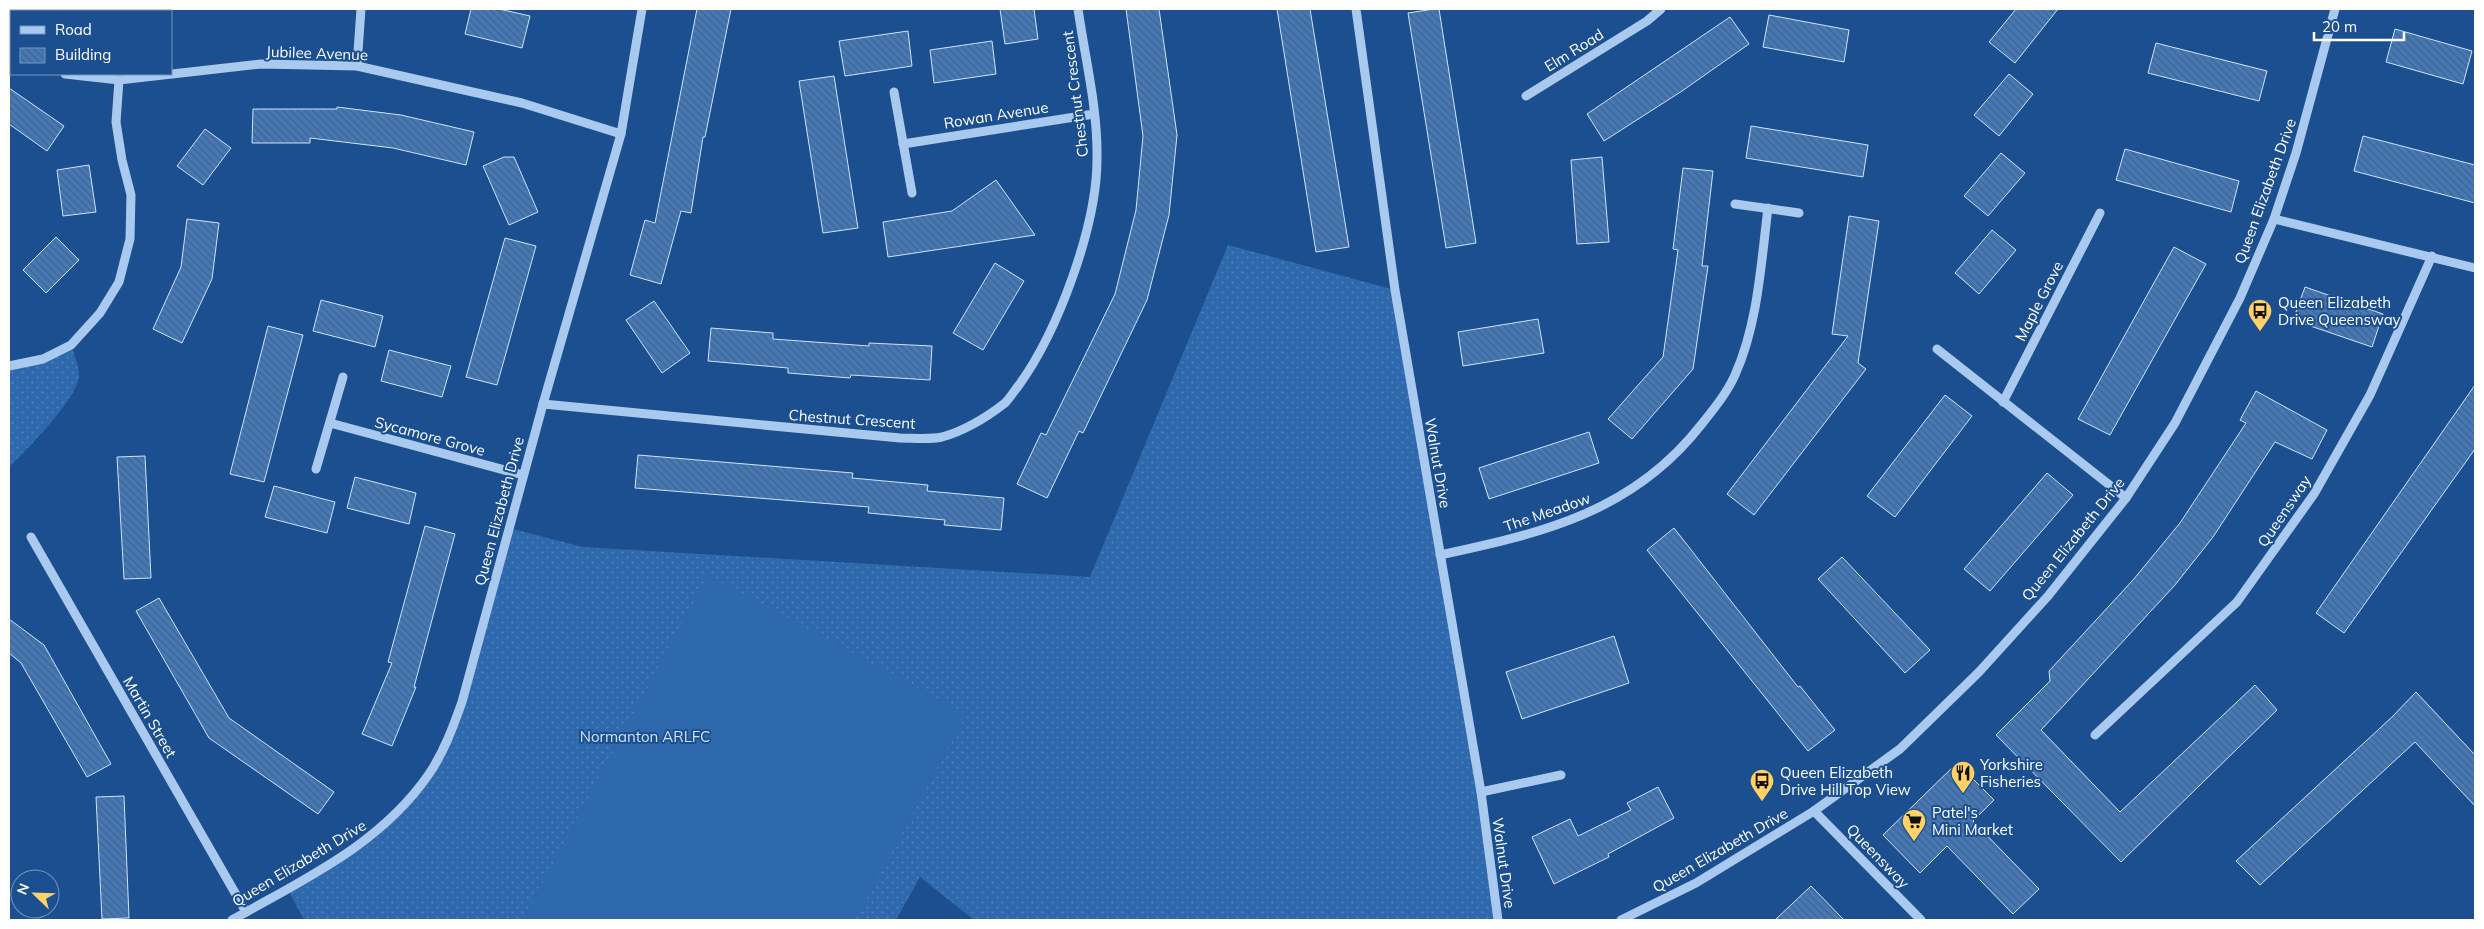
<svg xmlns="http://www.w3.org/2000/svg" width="2484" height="929" font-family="Mulish,sans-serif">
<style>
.grass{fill:url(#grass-dots)}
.garden{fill:#2e69ad}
.building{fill:url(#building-back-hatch);stroke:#cfe3fa}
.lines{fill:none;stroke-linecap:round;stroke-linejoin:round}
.minor{stroke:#a9c9ee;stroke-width:9}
.labels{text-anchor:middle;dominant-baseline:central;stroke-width:4;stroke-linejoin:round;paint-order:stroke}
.street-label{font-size:15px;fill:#fff;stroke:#1b4f8f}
.poi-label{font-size:15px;fill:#fff;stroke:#1b4f8f;text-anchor:start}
.park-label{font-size:15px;fill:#cfe3fa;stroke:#1b4f8f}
</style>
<defs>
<pattern id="grass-dots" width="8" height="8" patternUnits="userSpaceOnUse" patternTransform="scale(1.25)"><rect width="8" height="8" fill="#2e69ad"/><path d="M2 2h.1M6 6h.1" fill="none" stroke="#4d80b9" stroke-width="1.8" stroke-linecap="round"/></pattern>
<pattern id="building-back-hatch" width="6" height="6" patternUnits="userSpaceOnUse" patternTransform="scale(1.25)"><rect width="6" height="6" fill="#4478b7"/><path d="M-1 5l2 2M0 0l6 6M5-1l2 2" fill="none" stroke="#486282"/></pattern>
</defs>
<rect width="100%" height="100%" fill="#1b4f8f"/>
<g class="grass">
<polygon points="1228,245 1395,290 1498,920 974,920 920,877 896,920 304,920 287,888 351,852 406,804 448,740 509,528 583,547 1090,577"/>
<path d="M71,345C74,354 79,366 79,375C80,396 25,452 9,467V366L43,359Z"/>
</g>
<polygon class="garden" points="708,575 966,714 855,920 523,920"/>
<g class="building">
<polygon points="471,9 499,9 530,16 522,48 465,34"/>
<polygon points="697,9 731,9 705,137 703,137 691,213 681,211 661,284 630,275 645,220 655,223"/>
<polygon points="1000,9 1034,9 1038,39 1005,44"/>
<polygon points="1126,9 1159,9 1177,135 1169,215 1147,300 1083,433 1079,431 1047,498 1017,484 1041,433 1046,435 1115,294 1136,210 1143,136"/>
<polygon points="1277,9 1310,9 1349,247 1316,252"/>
<polygon points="1434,9 1439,9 1476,243 1446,248 1408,13"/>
<polygon points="2016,9 2058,9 2015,63 1989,42"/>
<polygon points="1769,15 1849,30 1844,62 1763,47"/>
<polygon points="1730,17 1749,44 1682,91 1604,141 1587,114"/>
<polygon points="2395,29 2472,51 2463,84 2386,62"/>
<polygon points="908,31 912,66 845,76 839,41"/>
<polygon points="992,41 996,74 934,83 930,50"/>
<polygon points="2156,43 2267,71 2259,101 2148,73"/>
<polygon points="2009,74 2033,94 1999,136 1974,115"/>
<polygon points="834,76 858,228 823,233 799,81"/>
<polygon points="9,88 64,126 47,151 9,124"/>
<polygon points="337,107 401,115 474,132 466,165 393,148 310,138 310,143 252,143 253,109 337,109"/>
<polygon points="1751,126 1868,145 1863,177 1746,158"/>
<polygon points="205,129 231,148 203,185 177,166"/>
<polygon points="2363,136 2475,165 2475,203 2354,171"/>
<polygon points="2125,149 2239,181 2231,212 2116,180"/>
<polygon points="2001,153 2025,173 1988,216 1964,196"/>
<polygon points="504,157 514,157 538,212 509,225 483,166"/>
<polygon points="1602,157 1609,242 1577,244 1571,160"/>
<polygon points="89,165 96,212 63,216 57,170"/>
<polygon points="1683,168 1713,171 1702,266 1708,266 1693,369 1632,439 1608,419 1663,357 1678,250 1673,249"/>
<polygon points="996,180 1035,235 888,257 883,222 952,211"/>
<polygon points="1849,216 1879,221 1858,363 1866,369 1754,515 1727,494 1848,336 1832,334"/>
<polygon points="187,219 219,223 212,279 182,343 153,329 181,267"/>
<polygon points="1992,230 2016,250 1979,294 1955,273"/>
<polygon points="56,237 79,260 46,293 23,270"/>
<polygon points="505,238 536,246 497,385 466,377"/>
<polygon points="2174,247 2206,264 2110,435 2078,419"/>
<polygon points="995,263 1024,281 983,350 953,333"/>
<polygon points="2305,287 2383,314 2372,347 2293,320"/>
<polygon points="321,300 383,316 375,347 313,331"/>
<polygon points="654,301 690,353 662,373 626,320"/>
<polygon points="1538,319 1544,353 1463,366 1458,332"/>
<polygon points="268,326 303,335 264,482 230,474"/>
<polygon points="711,328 773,333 773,339 869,346 869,343 932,346 930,380 851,375 850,378 788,373 788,368 708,361"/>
<polygon points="389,350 451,366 442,397 381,381"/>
<polygon points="2475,385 2475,449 2344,633 2316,613"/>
<polygon points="2256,391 2327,430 2312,459 2275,442 2213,537 2175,585 2041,730 2120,812 2255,685 2277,710 2121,862 1996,735 2050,681 2049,671 2133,580 2180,523 2246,423 2240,420"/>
<polygon points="1945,395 1972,416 1895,517 1867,496"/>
<polygon points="1589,432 1599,463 1489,499 1479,468"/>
<polygon points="638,455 853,473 852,478 928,485 927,491 1004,498 1001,530 944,525 945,520 868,513 869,507 635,488"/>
<polygon points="145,456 151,578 124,579 117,457"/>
<polygon points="2047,473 2073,495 1990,591 1964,569"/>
<polygon points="355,477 416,493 409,524 347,508"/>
<polygon points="274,486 335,502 327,533 265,517"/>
<polygon points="425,526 455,534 414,687 416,687 392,746 362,734 392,663 388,662"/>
<polygon points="1674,528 1798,687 1800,686 1835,730 1808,751 1647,550"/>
<polygon points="1842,557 1930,650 1905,673 1818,579"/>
<polygon points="159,598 229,718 334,792 318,814 209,738 136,611"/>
<polygon points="9,619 44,645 111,764 87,777 21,663 9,653"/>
<polygon points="1614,636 1629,683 1522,719 1506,672"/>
<polygon points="2416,692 2475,755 2475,806 2415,742 2260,885 2236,861 2392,717"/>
<polygon points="1957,763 1994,800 1973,821 2039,889 2013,914 1947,846 1920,873 1883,835"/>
<polygon points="1658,787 1674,818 1608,854 1609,857 1554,884 1532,837 1570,819 1578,836 1631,810 1627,803"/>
<polygon points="124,796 129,918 102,919 96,797"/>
<polygon points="1811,886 1844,920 1775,920"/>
</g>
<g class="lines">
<g class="minor">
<polyline points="1356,9 1395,290 1481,792 1498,920"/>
<polyline points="9,38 11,41"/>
<polyline points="357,66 361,9"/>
<polyline points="65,74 119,80 261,64 357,66 522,103 621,134"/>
<polyline points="894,92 912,193"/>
<polyline points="1526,96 1647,21 1661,9"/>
<polyline points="903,144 1094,114"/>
<polyline points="1735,204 1799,213"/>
<polyline points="2274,219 2475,268"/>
<polyline points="1937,349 2126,498"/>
<polyline points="9,366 43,359 71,345 100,313 119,282 130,239 131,195 122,160 116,122 119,80"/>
<polyline points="2003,402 2100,213"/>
<path d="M543,404L900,438C913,438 929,440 942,437C964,431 987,417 1005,403C1010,398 1014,391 1019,385C1058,331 1097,226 1097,159C1098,109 1085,58 1078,9"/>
<polyline points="330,423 523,475"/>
<polyline points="316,469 343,377"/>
<polyline points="31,537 246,912"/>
<path d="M1440,555C1543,533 1633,512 1701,425C1713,410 1727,393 1735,375C1758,324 1761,263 1768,208"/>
<polyline points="2095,735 2237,602 2314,494 2370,395 2432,256"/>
<polyline points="1481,792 1561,775"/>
<polyline points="1814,811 1921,920"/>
<path d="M232,920C304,879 380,845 429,774C444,752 453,727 462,702L543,404L621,134L642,9"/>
<polyline points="1621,920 1696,883 1814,811 1900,749 1979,672 2048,596 2126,498 2175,423 2240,298 2274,219 2296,153 2335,9"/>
</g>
</g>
<defs>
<symbol id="bus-pin" viewBox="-11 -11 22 30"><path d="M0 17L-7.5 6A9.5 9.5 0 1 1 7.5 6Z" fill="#ffd166" stroke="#1b4f8f"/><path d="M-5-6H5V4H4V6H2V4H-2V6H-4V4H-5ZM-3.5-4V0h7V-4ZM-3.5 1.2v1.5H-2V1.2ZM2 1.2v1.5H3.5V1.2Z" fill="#111"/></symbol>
<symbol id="restaurant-pin" viewBox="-11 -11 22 30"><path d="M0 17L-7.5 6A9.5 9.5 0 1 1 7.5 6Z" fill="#ffd166" stroke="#1b4f8f"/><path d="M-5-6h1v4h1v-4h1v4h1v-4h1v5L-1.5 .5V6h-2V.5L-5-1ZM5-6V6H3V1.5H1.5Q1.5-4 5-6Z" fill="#111"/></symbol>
<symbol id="supermarket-pin" viewBox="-11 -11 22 30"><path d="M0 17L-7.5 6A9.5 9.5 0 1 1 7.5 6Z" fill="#ffd166" stroke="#1b4f8f"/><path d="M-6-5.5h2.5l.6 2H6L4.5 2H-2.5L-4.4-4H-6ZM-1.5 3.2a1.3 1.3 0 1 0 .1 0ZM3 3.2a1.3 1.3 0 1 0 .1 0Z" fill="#111"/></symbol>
</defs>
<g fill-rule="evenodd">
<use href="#bus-pin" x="2246" y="297" width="28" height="38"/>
<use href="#restaurant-pin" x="1949" y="759" width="28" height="38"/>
<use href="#bus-pin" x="1748" y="767" width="28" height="38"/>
<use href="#supermarket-pin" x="1900" y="807" width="28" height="38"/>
</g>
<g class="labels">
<g class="street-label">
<text transform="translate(1574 50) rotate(-32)">Elm Road</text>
<text transform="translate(317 53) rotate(2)">Jubilee Avenue</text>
<text transform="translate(1075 94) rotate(-97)">Chestnut Crescent</text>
<text transform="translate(996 115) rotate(-9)">Rowan Avenue</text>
<text transform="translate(2265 191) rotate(-70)">Queen Elizabeth Drive</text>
<text transform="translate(2039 301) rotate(-63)">Maple Grove</text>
<text transform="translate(852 419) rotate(4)">Chestnut Crescent</text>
<text transform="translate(430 436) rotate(15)">Sycamore Grove</text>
<text transform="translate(1438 463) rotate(80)">Walnut Drive</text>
<text transform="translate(499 511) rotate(-75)">Queen Elizabeth Drive</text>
<text transform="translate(2284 511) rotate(-56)">Queensway</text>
<text transform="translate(1547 512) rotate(-19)">The Meadow</text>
<text transform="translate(2073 539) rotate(-51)">Queen Elizabeth Drive</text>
<text transform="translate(150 717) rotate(60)">Martin Street</text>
<text transform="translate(1720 850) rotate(-30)">Queen Elizabeth Drive</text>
<text transform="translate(1878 856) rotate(46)">Queensway</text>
<text transform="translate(299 863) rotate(-31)">Queen Elizabeth Drive</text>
<text transform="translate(1504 863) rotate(82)">Walnut Drive</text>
</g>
<g class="poi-label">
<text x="2278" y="302">Queen Elizabeth<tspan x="2278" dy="17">Drive Queensway</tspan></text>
<text x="1980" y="764">Yorkshire<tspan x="1980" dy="17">Fisheries</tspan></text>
<text x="1780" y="772">Queen Elizabeth<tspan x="1780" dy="17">Drive Hill Top View</tspan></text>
<text x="1932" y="812">Patel's<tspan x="1932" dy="17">Mini Market</tspan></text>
</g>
<g class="park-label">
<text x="645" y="736">Normanton ARLFC</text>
</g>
</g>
<rect width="2484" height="929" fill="none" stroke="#ffffff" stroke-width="20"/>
<rect x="10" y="10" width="162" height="65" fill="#1b4f8f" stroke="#7695bc"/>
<rect x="20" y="26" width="25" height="8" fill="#a9c9ee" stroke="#7695bc"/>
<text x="55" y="35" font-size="15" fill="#ffffff">Road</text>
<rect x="20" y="48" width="25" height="15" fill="url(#building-back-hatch)" stroke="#7695bc"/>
<text x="55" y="60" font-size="15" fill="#ffffff">Building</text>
<g transform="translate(35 894) rotate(293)"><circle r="24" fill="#1b4f8f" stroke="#7695bc"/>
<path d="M0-4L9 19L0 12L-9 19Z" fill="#ffd166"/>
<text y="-8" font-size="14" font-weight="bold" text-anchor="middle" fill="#ffffff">N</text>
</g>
<path d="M2314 32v8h90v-8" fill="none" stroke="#ffffff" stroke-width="2.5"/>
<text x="2322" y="32" font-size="15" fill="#ffffff" stroke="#1b4f8f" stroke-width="4" paint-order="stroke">20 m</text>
</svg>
